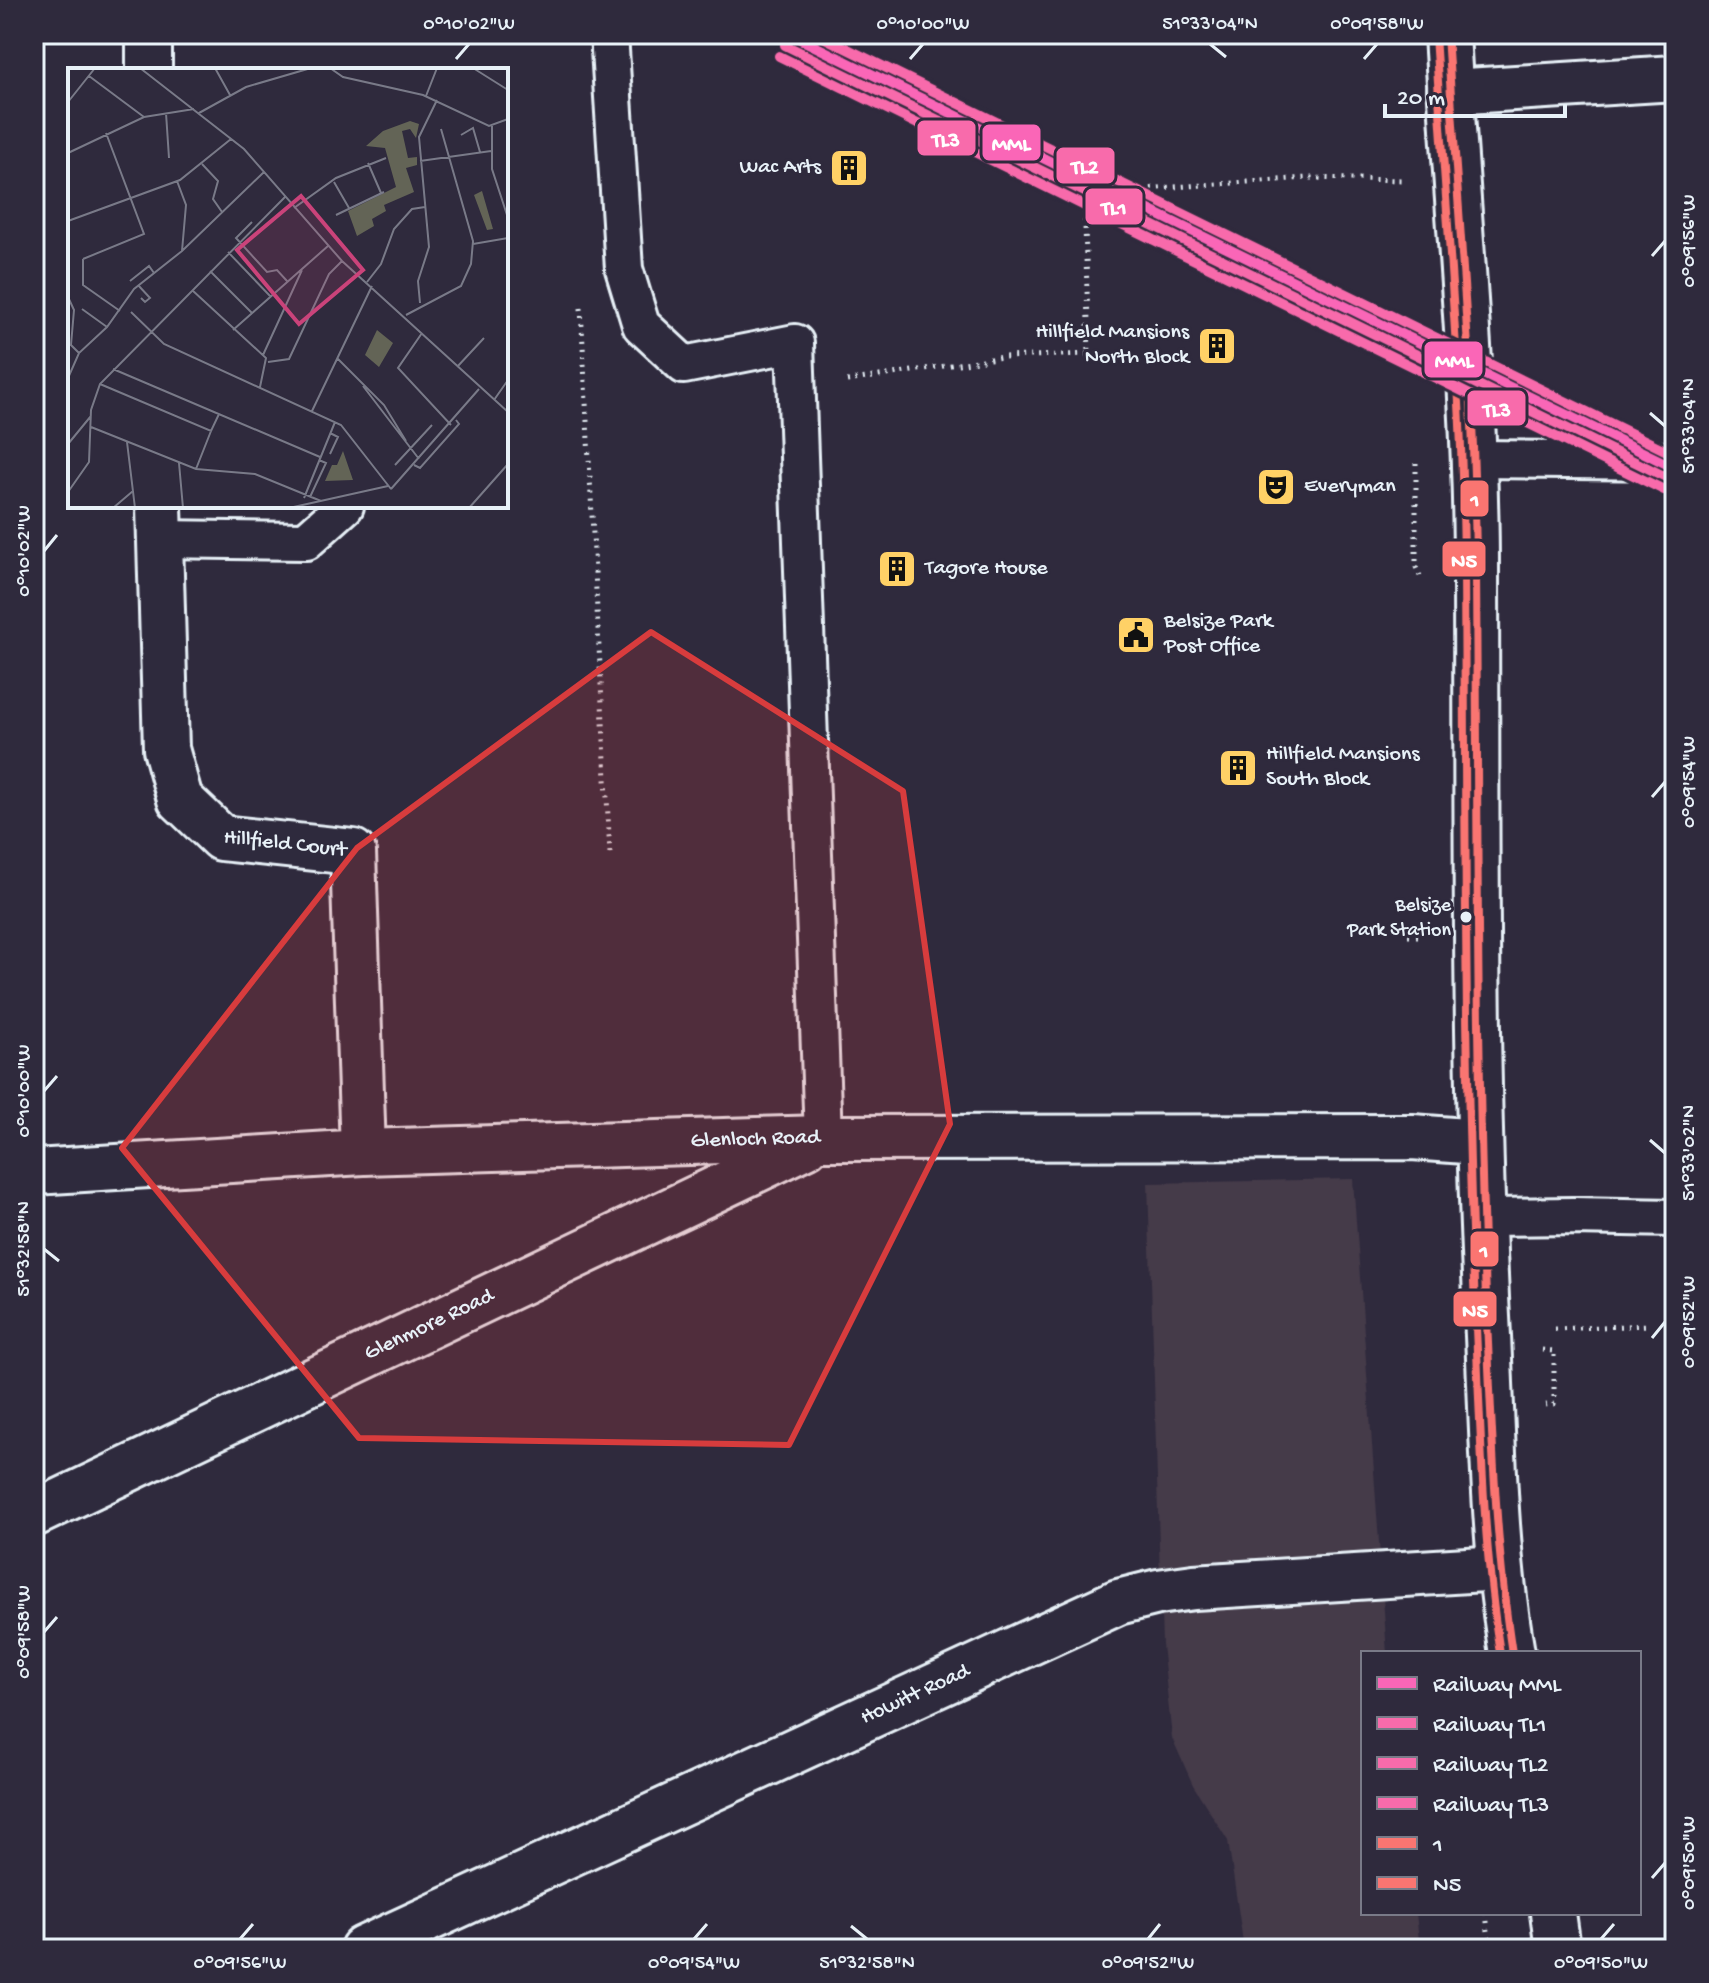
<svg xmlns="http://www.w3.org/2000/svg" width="1709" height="1983" font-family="'Gochi Hand',sans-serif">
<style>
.built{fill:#443a49}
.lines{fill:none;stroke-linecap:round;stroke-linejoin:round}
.lane-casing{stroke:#e8f1f8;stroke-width:42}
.street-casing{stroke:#e8f1f8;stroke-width:50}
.primary-casing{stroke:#e8f1f8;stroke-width:50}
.path{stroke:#e8f1f8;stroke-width:5;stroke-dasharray:2 6;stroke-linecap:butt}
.lane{stroke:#2f2a3d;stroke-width:36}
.street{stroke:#2f2a3d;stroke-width:44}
.primary{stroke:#2f2a3d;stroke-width:44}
.bus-1-casing{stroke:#2f2a3d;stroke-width:14}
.bus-2-casing{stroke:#2f2a3d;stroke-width:14}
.bus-1{stroke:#fa7571;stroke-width:8}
.bus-2{stroke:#fa7571;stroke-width:8}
.rail-1-casing{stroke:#2f2a3d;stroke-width:16}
.rail-2-casing{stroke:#2f2a3d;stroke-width:16}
.rail-3-casing{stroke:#2f2a3d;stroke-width:16}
.rail-4-casing{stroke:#2f2a3d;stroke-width:16}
.rail-1{stroke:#fa66b7;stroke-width:10}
.rail-2{stroke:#f86bab;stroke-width:10}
.rail-3{stroke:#f86bab;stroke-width:10}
.rail-4{stroke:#f86bab;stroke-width:10}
.marked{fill:#d83c3d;fill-opacity:0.2;stroke:#d83c3d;stroke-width:6;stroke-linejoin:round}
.ticks{fill:none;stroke:#e8f1f8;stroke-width:3}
.bus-dot{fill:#e8f1f8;stroke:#2f2a3d;stroke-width:3}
.labels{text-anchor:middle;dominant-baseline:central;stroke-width:6;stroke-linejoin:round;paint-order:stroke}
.bus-label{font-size:20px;fill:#e8f1f8;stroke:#2f2a3d;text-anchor:end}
.poi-label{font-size:22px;fill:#e8f1f8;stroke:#2f2a3d;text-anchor:start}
.street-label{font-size:22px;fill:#e8f1f8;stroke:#2f2a3d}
.inset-road{fill:none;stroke:#797a88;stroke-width:2}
.view{fill:#ca437a;fill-opacity:0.15;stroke:#ca437a;stroke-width:4}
.inset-edge{fill:none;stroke:#e8f1f8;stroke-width:4}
.line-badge{stroke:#2f2a3d;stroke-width:3}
.badge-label{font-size:22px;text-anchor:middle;font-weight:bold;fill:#fff}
.neatline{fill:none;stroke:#e8f1f8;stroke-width:3}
.ticks-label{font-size:20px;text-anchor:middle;fill:#e8f1f8}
</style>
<rect width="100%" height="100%" fill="#2f2a3d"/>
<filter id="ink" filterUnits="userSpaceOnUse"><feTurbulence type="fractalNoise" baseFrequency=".0125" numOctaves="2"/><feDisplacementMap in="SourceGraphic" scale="16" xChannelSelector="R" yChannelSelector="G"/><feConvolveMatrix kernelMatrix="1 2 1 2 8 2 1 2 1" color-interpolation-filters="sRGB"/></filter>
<g filter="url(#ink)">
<polygon class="built" points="1353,1179 1387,1653 1363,1653 1363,1913 1416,1913 1420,1949 1244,1949 1228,1841 1193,1785 1172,1738 1162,1645 1148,1183"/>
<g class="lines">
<defs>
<g id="lane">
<polyline points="609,34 624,269 641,325 684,365 795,343 823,1138"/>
<polyline points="1474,459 1675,461"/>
<polyline points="160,539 306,541 345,506"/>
<polyline points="1481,1217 1573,1216 1675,1218"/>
</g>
<g id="street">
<polyline points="149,34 149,70"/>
<polyline points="1450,92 1675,78"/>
<path id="s1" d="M159,506L166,749L180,799L221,838L353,852L363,1152"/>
<path id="s2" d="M34,1172L363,1152L823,1138L1412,1137L1479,1142"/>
<path id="s3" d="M34,1514L806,1146"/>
<path id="s4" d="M363,1949L1118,1602L1158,1592L1194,1587L1500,1568"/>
</g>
<g id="primary">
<path d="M1447,34C1457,213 1476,392 1476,571C1477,826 1474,1081 1488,1336C1493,1442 1494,1549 1512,1653"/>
<polyline points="1553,1913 1558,1949"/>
</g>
</defs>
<use href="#lane" class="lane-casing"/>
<use href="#street" class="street-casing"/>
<use href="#primary" class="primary-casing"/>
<g class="path">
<polyline points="581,308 610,854"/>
<polyline points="847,381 1003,357 1089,354 1084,193 1307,178 1405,180"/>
<polyline points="1416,463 1416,567 1420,576"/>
<polyline points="1408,936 1420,936"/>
<polyline points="1555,1329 1648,1325"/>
<polyline points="1542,1350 1554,1351 1554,1404 1546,1405"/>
<polyline points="1486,1913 1490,1949"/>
</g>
<use href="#lane" class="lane"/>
<use href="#street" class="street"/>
<use href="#primary" class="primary"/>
<defs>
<path id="bus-1" d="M1447,34C1458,213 1475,391 1476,571C1478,821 1476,1070 1487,1320C1492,1432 1495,1543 1512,1653"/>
<path id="bus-2" d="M1435,35C1446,214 1463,392 1464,571C1466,824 1464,1076 1476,1328C1481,1437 1483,1545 1500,1653"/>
</defs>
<use href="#bus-1" class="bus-1-casing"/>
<use href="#bus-2" class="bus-2-casing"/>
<use href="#bus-1" class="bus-1"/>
<use href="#bus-2" class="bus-2"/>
<defs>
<polyline id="rail-1" points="790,34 1675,468"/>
<polyline id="rail-2" points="785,45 1670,479"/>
<polyline id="rail-3" points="817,34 1675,455"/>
<polyline id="rail-4" points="779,56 1664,490"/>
</defs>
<use href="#rail-1" class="rail-1-casing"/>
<use href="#rail-2" class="rail-2-casing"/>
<use href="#rail-3" class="rail-3-casing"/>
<use href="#rail-4" class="rail-4-casing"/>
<use href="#rail-1" class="rail-1"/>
<use href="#rail-2" class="rail-2"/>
<use href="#rail-3" class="rail-3"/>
<use href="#rail-4" class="rail-4"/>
</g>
</g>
<path class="marked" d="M651,632L903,791L950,1124L789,1445L359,1438L122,1148L357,848Z"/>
<path class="ticks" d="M1210,44L1226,57M456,59L469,44M910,59L923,44M1364,59L1377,44M1652,256L1665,241M1650,413L1665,426M44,551L57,535M1652,797L1665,782M44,1091L57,1076M1650,1140L1665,1153M44,1249L59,1261M1652,1338L1665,1322M44,1632L57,1617M1652,1878L1665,1863M851,1926L867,1939M240,1939L253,1924M694,1939L707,1924M1148,1939L1160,1924M1601,1939L1614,1924"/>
<defs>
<symbol id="building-square" viewBox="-11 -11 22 22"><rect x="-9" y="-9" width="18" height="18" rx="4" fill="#ffd166" stroke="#2f2a3d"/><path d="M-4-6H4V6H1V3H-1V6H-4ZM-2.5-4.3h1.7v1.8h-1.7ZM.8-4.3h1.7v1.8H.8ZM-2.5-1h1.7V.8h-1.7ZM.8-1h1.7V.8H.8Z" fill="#111"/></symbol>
<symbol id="theatre-square" viewBox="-11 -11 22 22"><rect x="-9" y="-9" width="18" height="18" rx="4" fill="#ffd166" stroke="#2f2a3d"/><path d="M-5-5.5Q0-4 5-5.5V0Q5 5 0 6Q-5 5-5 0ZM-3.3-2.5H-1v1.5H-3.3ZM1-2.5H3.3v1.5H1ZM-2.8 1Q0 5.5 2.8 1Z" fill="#111"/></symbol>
<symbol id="civic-square" viewBox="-11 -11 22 22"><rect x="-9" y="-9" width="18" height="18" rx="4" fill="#ffd166" stroke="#2f2a3d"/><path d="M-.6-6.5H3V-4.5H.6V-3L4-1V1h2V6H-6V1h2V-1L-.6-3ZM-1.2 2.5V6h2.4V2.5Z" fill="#111"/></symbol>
</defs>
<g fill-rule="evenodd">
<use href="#building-square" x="827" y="146" width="44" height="44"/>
<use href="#building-square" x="1195" y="324" width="44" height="44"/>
<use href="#theatre-square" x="1254" y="465" width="44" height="44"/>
<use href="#building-square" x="875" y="547" width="44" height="44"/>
<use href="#civic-square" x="1114" y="613" width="44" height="44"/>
<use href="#building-square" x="1216" y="746" width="44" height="44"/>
</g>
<circle class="bus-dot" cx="1466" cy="917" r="7"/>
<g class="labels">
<g class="bus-label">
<text x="1451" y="906">Belsize<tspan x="1451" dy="25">Park Station</tspan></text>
</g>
<g class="poi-label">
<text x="821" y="168" text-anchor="end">Wac Arts</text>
<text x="1189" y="333" text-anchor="end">Hillfield Mansions<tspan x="1189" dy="25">North Block</tspan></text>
<text x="1304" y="487">Everyman</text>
<text x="925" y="569">Tagore House</text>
<text x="1164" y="622">Belsize Park<tspan x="1164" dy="25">Post Office</tspan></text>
<text x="1266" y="755">Hillfield Mansions<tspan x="1266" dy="25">South Block</tspan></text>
</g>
<g class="street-label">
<text stroke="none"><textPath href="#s1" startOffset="416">Hillfield Court</textPath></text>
<text stroke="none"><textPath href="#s2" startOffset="722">Glenloch Road</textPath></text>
<text stroke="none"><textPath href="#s3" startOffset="438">Glenmore Road</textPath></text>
<text stroke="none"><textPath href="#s4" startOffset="608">Howitt Road</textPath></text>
</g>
</g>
<g transform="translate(68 68)">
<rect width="440" height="440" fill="#2f2a3d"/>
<path d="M342,53L351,56L348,70L342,61L334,63L340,90L349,89V97L338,100L346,124L316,137L318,143L304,151L306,158L289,168L280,143L328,119L317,80L298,78L315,63ZM414,123L425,161L419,162L406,127ZM309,262L325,275L311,299L297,287ZM275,383L285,412L257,413L264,397H269Z" fill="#636456"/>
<path class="inset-road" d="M72,0L176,81L274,193L440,344M147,0L162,27M262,0L275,9L355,27L421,58L440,51M405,0L440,22M21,8L76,49M358,28L369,0M0,34L27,0M98,45L101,90M131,45L178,19L243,0M424,58V101L440,150M393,67L405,60L412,84M0,85L76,49L126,41M352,93L423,83M300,95L313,125M134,96L150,113L145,131L154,144M109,113L118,137L114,183M266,114L281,140M226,140L268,110L318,90M268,147L316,124M0,153L112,112L163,71M184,154L168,170L199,204L209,202L219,213M405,176L440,170M160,184L203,229M15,191L76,166L38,65M15,191V217L52,243M142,203L184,245M62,213L81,198L86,205M299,214L313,196L326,161L344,141L357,139M70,217L82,230L77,234L73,230M124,222L198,290L192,319M0,229L6,242L3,277L11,285M352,235L350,213L361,179L351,69L369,32M14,241L39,259M63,244L96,276L273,357L323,421M338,247L393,218L403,196L405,173L373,61M165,262L260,178M354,265L330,300L383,357M195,287L234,202M269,290L316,337L338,373M200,294L221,291L261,206L274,193M389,299L416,270M45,301L252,389M0,310L11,285L39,259L66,221L114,183L196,104M32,316L143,363L151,346M295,318L351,391M426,332L440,312M244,343L304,218M23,359L128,401L187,406L253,433M59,374L67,440M0,376L23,348M262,386L270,369L262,365M111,395L115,440M327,397L364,357M346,397L352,400L391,356L388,352M128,401L143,363M323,421L411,321M0,424L21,394L23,342L32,316L217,129M242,429L258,395L251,392M236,430L267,354M45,440L65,423M221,440L320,418M401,440L440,396"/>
<path class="view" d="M233,128L295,202L231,256L169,182Z"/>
<rect width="440" height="440" class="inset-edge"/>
</g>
<g class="line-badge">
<rect x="916" y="119" width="61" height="38" rx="8" fill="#f86bab"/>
<rect x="981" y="123" width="61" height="39" rx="8" fill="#fa66b7"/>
<rect x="1055" y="146" width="61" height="39" rx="8" fill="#f86bab"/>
<rect x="1084" y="187" width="60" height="39" rx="8" fill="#f86bab"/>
<rect x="1423" y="340" width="61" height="39" rx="8" fill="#fa66b7"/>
<rect x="1466" y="389" width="61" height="38" rx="8" fill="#f86bab"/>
<rect x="1459" y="479" width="31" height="39" rx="8" fill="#fa7571"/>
<rect x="1441" y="540" width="46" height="38" rx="8" fill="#fa7571"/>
<rect x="1469" y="1230" width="31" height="38" rx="8" fill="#fa7571"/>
<rect x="1452" y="1290" width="46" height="38" rx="8" fill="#fa7571"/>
</g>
<g class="badge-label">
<text x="946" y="146">TL3</text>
<text x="1011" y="150">MML</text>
<text x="1085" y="173">TL2</text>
<text x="1114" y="214">TL1</text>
<text x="1454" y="367">MML</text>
<text x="1497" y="416">TL3</text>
<text x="1475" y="506">1</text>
<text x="1464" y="567">N5</text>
<text x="1484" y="1257">1</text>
<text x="1475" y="1317">N5</text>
</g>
<rect width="1709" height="1983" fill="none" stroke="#2f2a3d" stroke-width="88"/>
<rect x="1361" y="1651" width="280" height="264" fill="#2f2a3d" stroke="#797a88" stroke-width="2"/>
<rect x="1377" y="1677" width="40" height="12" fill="#fa66b7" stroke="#797a88" stroke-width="2"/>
<text x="1433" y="1691" font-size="24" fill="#e8f1f8">Railway MML</text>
<rect x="1377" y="1717" width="40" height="12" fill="#f86bab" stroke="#797a88" stroke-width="2"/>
<text x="1433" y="1731" font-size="24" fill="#e8f1f8">Railway TL1</text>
<rect x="1377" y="1757" width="40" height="12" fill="#f86bab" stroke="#797a88" stroke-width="2"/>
<text x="1433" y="1771" font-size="24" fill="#e8f1f8">Railway TL2</text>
<rect x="1377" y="1797" width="40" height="12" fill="#f86bab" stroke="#797a88" stroke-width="2"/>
<text x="1433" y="1811" font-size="24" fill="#e8f1f8">Railway TL3</text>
<rect x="1377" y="1837" width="40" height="12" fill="#fa7571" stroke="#797a88" stroke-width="2"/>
<text x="1433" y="1851" font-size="24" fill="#e8f1f8">1</text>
<rect x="1377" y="1877" width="40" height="12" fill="#fa7571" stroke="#797a88" stroke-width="2"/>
<text x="1433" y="1891" font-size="24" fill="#e8f1f8">N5</text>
<path d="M1385 104v12h180v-12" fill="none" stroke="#e8f1f8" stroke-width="4"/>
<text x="1397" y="104" font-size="24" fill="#e8f1f8" stroke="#2f2a3d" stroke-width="6" paint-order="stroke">20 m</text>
<rect x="44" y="44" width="1621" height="1895" class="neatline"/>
<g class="ticks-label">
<text x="469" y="29">0°10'02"W</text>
<text x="923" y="29">0°10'00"W</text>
<text x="1210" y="29">51°33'04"N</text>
<text x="1377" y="29">0°09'58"W</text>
<text transform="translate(1687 241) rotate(-90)" y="7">0°09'56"W</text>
<text transform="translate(1687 426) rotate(-90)" y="7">51°33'04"N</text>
<text transform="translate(22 551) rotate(-90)" y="7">0°10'02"W</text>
<text transform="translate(1687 782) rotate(-90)" y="7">0°09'54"W</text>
<text transform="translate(22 1091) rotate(-90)" y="7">0°10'00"W</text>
<text transform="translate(1687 1153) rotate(-90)" y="7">51°33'02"N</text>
<text transform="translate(22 1249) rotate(-90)" y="7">51°32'58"N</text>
<text transform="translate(1687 1322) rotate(-90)" y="7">0°09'52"W</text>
<text transform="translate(22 1632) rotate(-90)" y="7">0°09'58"W</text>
<text transform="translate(1687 1863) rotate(-90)" y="7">0°09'50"W</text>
<text x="240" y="1968">0°09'56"W</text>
<text x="694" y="1968">0°09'54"W</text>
<text x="867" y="1968">51°32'58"N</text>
<text x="1148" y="1968">0°09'52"W</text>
<text x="1601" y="1968">0°09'50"W</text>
</g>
</svg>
